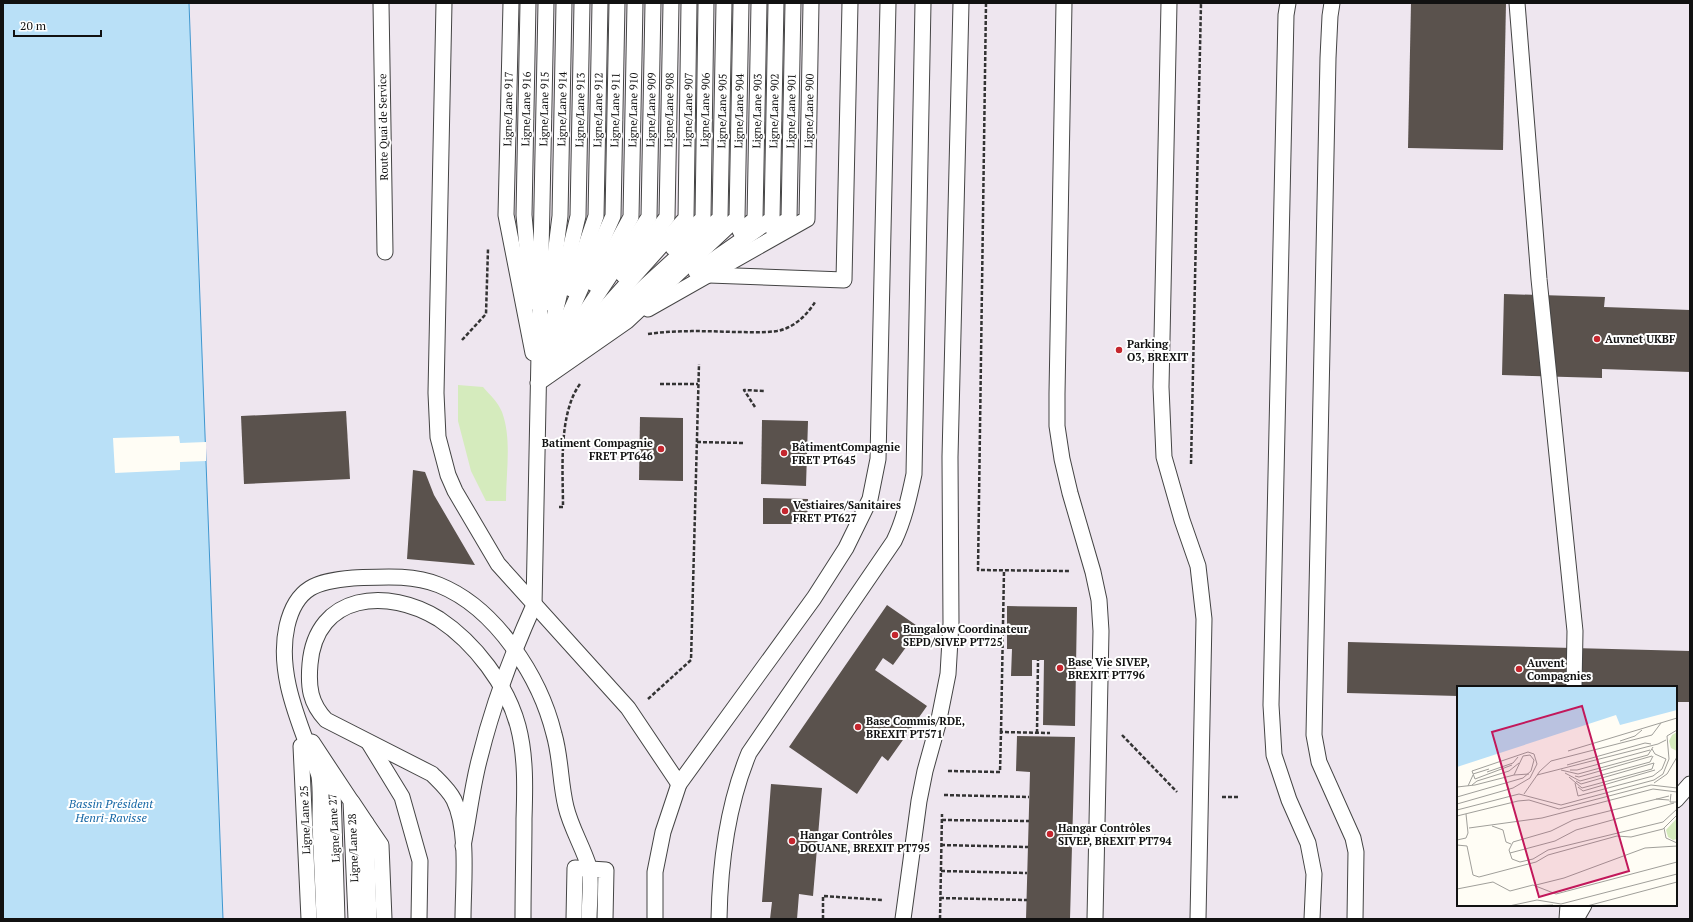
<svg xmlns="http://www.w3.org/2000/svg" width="1693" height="922" font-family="'PT Serif',serif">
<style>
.industrial{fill:#eee6ef;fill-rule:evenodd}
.green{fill:#d5ebbd}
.water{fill:#b9e0f7;stroke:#3f96cf}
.pier{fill:#fffdf5}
.building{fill:#5a524d}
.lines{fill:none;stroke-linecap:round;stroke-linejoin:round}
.service-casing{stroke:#444;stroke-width:17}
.path{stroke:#333;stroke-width:2.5;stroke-dasharray:4 2;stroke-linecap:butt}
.service{stroke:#fff;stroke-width:15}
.poi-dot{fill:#c4262e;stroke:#fff;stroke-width:1.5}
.labels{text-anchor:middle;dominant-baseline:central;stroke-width:4;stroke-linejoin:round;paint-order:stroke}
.street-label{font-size:11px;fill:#111;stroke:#fff}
.poi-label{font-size:11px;font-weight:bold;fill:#111;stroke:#fff;text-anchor:start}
.water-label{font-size:12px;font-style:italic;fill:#1768a6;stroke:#fff}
.inset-road{fill:none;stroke:#a09f9a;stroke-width:1}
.view{fill:#c2185b;fill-opacity:0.15;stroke:#c2185b;stroke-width:2}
.inset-edge{fill:none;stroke:#111;stroke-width:2}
</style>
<rect width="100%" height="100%" fill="#fffdf5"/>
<path class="industrial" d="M189,3H1690V919H223ZM1458,687H1676V905H1458Z"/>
<path class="green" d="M458,385L483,387C490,395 498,402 502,412C512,439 506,472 506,501H486L471,471L458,421Z"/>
<polygon class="water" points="3,3 189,3 223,919 3,919"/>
<polygon class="pier" points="179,436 180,443 206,442 206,461 180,462 180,470 115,473 113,438"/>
<g class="building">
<polygon points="1411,3 1506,3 1503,150 1408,148"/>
<polygon points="1504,294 1605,297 1604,307 1690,310 1690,372 1602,369 1602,378 1502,375"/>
<polygon points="346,411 350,479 244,484 241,416"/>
<polygon points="640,417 683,418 683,481 639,480"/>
<polygon points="762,420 808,421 806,486 761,484"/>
<polygon points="413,470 425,472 434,495 475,565 407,559"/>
<polygon points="763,498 808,499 807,524 763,524"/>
<polygon points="887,605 926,632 918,643 912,639 893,665 883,658 875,670 927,706 888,761 882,756 857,794 789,747"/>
<polygon points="1007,606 1077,607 1075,726 1043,725 1044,660 1032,660 1032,676 1011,676 1012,649 1007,649"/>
<polygon points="1348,642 1690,651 1690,702 1676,702 1676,687 1458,687 1458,696 1347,693"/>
<polygon points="1017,736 1075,737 1070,919 1026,919 1030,772 1016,771"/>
<polygon points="771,784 822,788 813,896 799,894 797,919 770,919 772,902 762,902"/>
</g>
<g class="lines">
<defs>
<g id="service">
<polyline points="381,3 385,252"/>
<polyline points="444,3 436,393 438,437 448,475 455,491 498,564 628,708 679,784"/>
<polyline points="511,3 506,215 533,353"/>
<polyline points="528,3 524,215 532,302"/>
<polyline points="1064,3 1057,394 1057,426 1062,459 1070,493 1093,572 1099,600 1101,631 1095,919"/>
<polyline points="1169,3 1161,387 1164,457 1182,520 1198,566 1204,619 1198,919"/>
<polyline points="1288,3 1286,15 1271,705 1274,755 1289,800 1308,843 1314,874 1312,919"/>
<polyline points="1332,3 1330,16 1328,58 1314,735 1319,762 1353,838 1356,852 1355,919"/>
<polyline points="1517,3 1539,279 1575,631 1574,687"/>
<polyline points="773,229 789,219 793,3"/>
<polyline points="740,231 755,219 759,3"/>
<polyline points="673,248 703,218 706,3"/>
<polyline points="696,272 772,219 776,3"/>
<polyline points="623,275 667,217 671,3"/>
<polyline points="709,275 844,280 850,3"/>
<polyline points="594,284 631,217 635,3"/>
<polyline points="571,289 596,216 600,3"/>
<polyline points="549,303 560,216 564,3"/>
<polyline points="648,309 807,219 811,3"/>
<polyline points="569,337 649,217 653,3"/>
<polyline points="584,342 720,218 724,3"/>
<polyline points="547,347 578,216 582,3"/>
<polyline points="555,364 686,218 689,3"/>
<polyline points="545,369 613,216 617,3"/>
<polyline points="538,383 627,321 737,218 741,3"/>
<polyline points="312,742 351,801 356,919"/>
<polyline points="369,743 402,797 420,861 419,919"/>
<polyline points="301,746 309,919"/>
<polyline points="325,774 333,790 337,919"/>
<polyline points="1676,800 1690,784"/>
<polyline points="352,802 366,823 369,919"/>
<polyline points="366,823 381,845 384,919"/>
<path d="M463,846C469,817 472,786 480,757C493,704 512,654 534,605L546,3"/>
<path d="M324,919C323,886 321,853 320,820C320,806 321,790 319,776C316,765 310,754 307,744C293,707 278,666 287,626C296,587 317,581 353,578C381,577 412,574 439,585C496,608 540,677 554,734C561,758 560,783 566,807C571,828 583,847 589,867C592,879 589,906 589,919"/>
<path d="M463,919C463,884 469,831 454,800C449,790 440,782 432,774L326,720C310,703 308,687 310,664C316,593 388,587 439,619C475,643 507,685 518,726C526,756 525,789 524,819C524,853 523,886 523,919"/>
<polyline points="574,919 575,868 606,870 605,919"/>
<polyline points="655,919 655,872 663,832 679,784 814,598 846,548 870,499 878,459 888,3"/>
<path d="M719,919C720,862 727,806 749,753L894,541C904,520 909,498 914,474L923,3"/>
<polyline points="903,919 919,801 925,771 938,724 948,674 951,623 950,457 961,3"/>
<polyline points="1567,919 1568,905"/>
<polyline points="1576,919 1584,905"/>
</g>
</defs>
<use href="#service" class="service-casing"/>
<g class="path">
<polyline points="986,3 978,570 1069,571"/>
<path d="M648,334C677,330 705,331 734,332C748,332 763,333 777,331C794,328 807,315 815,302"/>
<polyline points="462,340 486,314 488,249"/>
<polyline points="660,384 698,384"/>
<polyline points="755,407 744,390 765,391"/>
<polyline points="697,442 744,443"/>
<polyline points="1191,464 1201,3"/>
<path d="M559,507H563C563,471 558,414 580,384"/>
<polyline points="648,699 691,660 699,364"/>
<polyline points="1001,732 1004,571"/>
<polyline points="1037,733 1038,660"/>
<polyline points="1122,735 1177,792"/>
<polyline points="948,771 1000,772 1001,732 1050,733"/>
<polyline points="944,795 1029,797"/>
<polyline points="1222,797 1238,797"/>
<polyline points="942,820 1029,821"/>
<polyline points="941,845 1028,847"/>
<polyline points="941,871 1027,873"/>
<polyline points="940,898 1027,900"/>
<polyline points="823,919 823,896 883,900"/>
<polyline points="940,919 942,814"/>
</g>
<use href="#service" class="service"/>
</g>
<g class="poi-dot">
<circle cx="1597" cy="339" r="4"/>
<circle cx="1119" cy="350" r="4"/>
<circle cx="661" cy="449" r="4"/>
<circle cx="784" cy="453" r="4"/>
<circle cx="785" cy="511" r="4"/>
<circle cx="895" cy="635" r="4"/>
<circle cx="1060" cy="668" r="4"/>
<circle cx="1519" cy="669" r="4"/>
<circle cx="858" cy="727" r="4"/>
<circle cx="1050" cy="834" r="4"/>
<circle cx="792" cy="841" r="4"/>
</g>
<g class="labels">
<g class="street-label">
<text transform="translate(508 109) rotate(-89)">Ligne/Lane 917</text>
<text transform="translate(526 109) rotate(-89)">Ligne/Lane 916</text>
<text transform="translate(544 109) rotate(-89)">Ligne/Lane 915</text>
<text transform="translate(562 109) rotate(-89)">Ligne/Lane 914</text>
<text transform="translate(580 110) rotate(-89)">Ligne/Lane 913</text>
<text transform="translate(598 110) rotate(-89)">Ligne/Lane 912</text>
<text transform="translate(615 110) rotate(-89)">Ligne/Lane 911</text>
<text transform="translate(633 110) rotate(-89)">Ligne/Lane 910</text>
<text transform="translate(651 110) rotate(-89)">Ligne/Lane 909</text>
<text transform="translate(669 110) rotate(-89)">Ligne/Lane 908</text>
<text transform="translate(688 110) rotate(-89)">Ligne/Lane 907</text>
<text transform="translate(705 110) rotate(-89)">Ligne/Lane 906</text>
<text transform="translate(722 111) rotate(-89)">Ligne/Lane 905</text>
<text transform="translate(739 111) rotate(-89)">Ligne/Lane 904</text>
<text transform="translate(757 111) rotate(-89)">Ligne/Lane 903</text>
<text transform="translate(774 111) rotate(-89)">Ligne/Lane 902</text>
<text transform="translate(791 111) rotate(-89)">Ligne/Lane 901</text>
<text transform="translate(809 111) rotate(-89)">Ligne/Lane 900</text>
<text transform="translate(383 127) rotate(-91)">Route Quai de Service</text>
<text transform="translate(305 820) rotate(-92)">Ligne/Lane 25</text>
<text transform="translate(334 828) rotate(-93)">Ligne/Lane 27</text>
<text transform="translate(353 848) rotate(-92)">Ligne/Lane 28</text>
</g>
<g class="poi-label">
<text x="1605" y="339">Auvnet UKBF</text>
<text x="1127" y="344">Parking<tspan x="1127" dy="13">O3, BREXIT</tspan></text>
<text x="653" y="443" text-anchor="end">Batiment Compagnie<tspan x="653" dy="13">FRET PT646</tspan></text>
<text x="792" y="447">BâtimentCompagnie<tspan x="792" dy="13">FRET PT645</tspan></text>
<text x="793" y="505">Vestiaires/Sanitaires<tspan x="793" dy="13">FRET PT627</tspan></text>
<text x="903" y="629">Bungalow Coordinateur<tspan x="903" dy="13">SEPD/SIVEP PT725</tspan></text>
<text x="1068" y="662">Base Vie SIVEP,<tspan x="1068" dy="13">BREXIT PT796</tspan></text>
<text x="1527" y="663">Auvent<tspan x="1527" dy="13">Compagnies</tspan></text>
<text x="866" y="721">Base Commis/RDE,<tspan x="866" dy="13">BREXIT PT571</tspan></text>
<text x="1058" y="828">Hangar Contrôles<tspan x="1058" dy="13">SIVEP, BREXIT PT794</tspan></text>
<text x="800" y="835">Hangar Contrôles<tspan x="800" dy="13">DOUANE, BREXIT PT795</tspan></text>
</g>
<g class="water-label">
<text x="111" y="803">Bassin Président<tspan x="111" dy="14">Henri-Ravisse</tspan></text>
</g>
</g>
<g transform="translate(1457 686)">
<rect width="220" height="220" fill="#fffdf5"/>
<path d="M220,46V65L214,62L212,55L215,49ZM220,132V153L216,154L211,151L209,144Z" fill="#d5ebbd"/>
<path d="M0,0H220V24L163,39L159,29L0,81Z" fill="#b9e0f7"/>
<path class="inset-road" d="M163,55L178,50L185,44M111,65L220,32M110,79L188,57L194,58M104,84L121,88L191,69L196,61M113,84H120L193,64M30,86L56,77L61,71M108,87L123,95L193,76L196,70M16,88L32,83M57,89L72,88M80,89L201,58L209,54M118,90L122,91L195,70M112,91L125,102L195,83L197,77M119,95L124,98L197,77M118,97L121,110L196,90L205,83L209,73L198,68L195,63M197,97L210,88L220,71M15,99L20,95L52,85L62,77M11,100L16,89M0,101L18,99L57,89L66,70L73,69L77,74L74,85L66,92L0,111M121,101L126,105L198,84M67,108L83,85L94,75L195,49L204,37M214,108L213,116H220M212,110L116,134L94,145L56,156L52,164L55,173L63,176L76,173L91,164L206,136L220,123M199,113L212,114M0,118L56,102L73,92L80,78L77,68L71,66L15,85L18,93L55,79M0,124L62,108L104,119L197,94L206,88L212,73L210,50L220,44M0,130L61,115L72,114L102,123L194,99L220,102M35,140L46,144L49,156L54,158M12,142L85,132L196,103L220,106M207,142L209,152L220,157M0,154L9,152L11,147L9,128M0,159L10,160L16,189L22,191L79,176L91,169L160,150L174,151L206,143L220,129M53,167L98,155L119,144L217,117M79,199L107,192L188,162L220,160M0,203L36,196L53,205L76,199L99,208L220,176M52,220L80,214L104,218L220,188M72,220L96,219M130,220L220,196"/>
<path class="view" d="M125,20L172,185L82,211L35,46Z"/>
<rect width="220" height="220" class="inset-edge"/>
</g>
<rect width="1693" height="922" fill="none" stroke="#111111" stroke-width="8"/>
<path d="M14 30v6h87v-6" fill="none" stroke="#111111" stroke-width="2"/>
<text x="20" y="30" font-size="12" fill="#111111" stroke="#ffffff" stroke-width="3" paint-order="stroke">20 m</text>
</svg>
